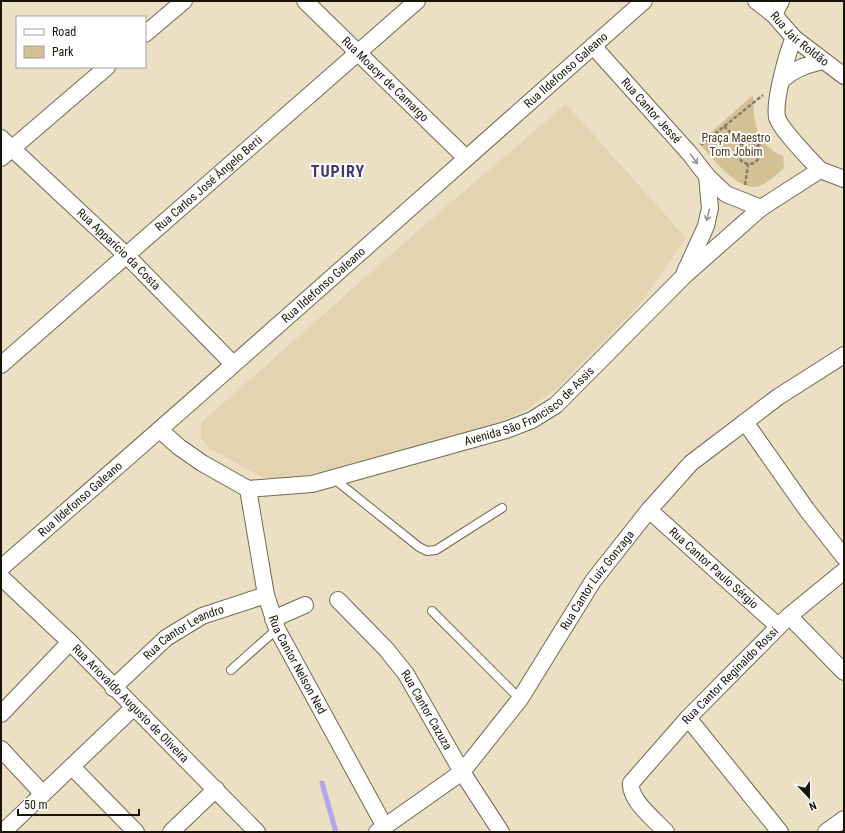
<svg xmlns="http://www.w3.org/2000/svg" width="845" height="833" font-family="'Roboto Condensed',sans-serif">
<style>
.built{fill:#e3d3b1}
.green{fill:#d4c095}
.lines{fill:none;stroke-linecap:round;stroke-linejoin:round}
.stream{stroke:#b0a7ee;stroke-width:5}
.lane-casing{stroke:#736850;stroke-width:10}
.street-casing{stroke:#736850;stroke-width:18}
.path{stroke:#867d6b;stroke-width:2.5;stroke-dasharray:4 2;stroke-linecap:butt}
.lane{stroke:#fff;stroke-width:8}
.street{stroke:#fff;stroke-width:16}
.oneway{stroke:#979591}
.labels{text-anchor:middle;dominant-baseline:central;stroke-width:4;stroke-linejoin:round;paint-order:stroke}
.street-label{font-size:12px;fill:#18140a;stroke:#fff}
.park-label{font-size:12px;fill:#463818;stroke:#fff}
.district-label{font-size:16px;font-weight:bold;letter-spacing:1px;fill:#423774;stroke:#fff}
</style>
<rect width="100%" height="100%" fill="#ebdfc4"/>
<polygon class="built" points="566,104 686,238 640,304 562,384 527,410 481,430 290,479 264,478 210,449 201,438 201,423 405,242"/>
<path class="green" d="M753,95C754,122 755,144 783,156L784,168C777,174 770,181 762,185C740,196 711,156 699,143Z"/>
<g class="lines">
<polyline class="stream" points="322,783 336,832"/>
<defs>
<g id="lane">
<polyline points="333,478 419,547 427,551 436,550 502,508"/>
<polyline points="432,611 520,699"/>
<polyline points="231,670 277,629"/>
</g>
<g id="street">
<path id="s1" d="M305,1L466,158"/>
<path id="s2" d="M756,1L774,15L794,38L844,76"/>
<polyline points="774,15 781,1"/>
<polyline points="145,34 184,1"/>
<path d="M794,38C787,53 774,101 777,117C780,129 810,159 820,170"/>
<path id="s3" d="M593,46L690,154L707,176L726,194L761,208"/>
<path d="M782,80C795,68 807,65 823,61"/>
<path id="s4" d="M1,138L126,255L233,364"/>
<polyline points="1,158 107,67"/>
<polyline points="820,170 844,179"/>
<polyline points="685,272 706,226 710,208 707,176"/>
<path id="s5" d="M1,365L417,1"/>
<polyline points="745,422 807,510 844,557"/>
<path id="s6" d="M160,430L179,447L202,463L248,489L312,484L506,430L532,420L556,405L684,276L761,208L820,170"/>
<path id="s7" d="M248,489L266,595L277,629L385,827"/>
<path id="s8" d="M649,510L778,626"/>
<path id="s9" d="M1,568C217,381 430,190 644,1"/>
<path id="s10" d="M1,577L70,642L257,832"/>
<path id="s11" d="M338,600L386,649L406,674L462,772L501,832"/>
<polyline points="789,616 844,672"/>
<polyline points="273,619 305,605"/>
<path id="s12" d="M113,688L166,638L202,616L266,595"/>
<polyline points="1,714 70,642"/>
<polyline points="688,718 780,832"/>
<polyline points="1,749 43,794"/>
<polyline points="72,767 136,832"/>
<polyline points="3,832 133,708"/>
<polyline points="171,832 216,789"/>
<path id="s13" d="M377,832L462,772L520,699L593,581L649,510L691,463L778,397L844,355"/>
<path id="s14" d="M666,832C655,820 629,800 631,783L688,718L789,616L844,571"/>
<polyline points="826,832 844,819"/>
</g>
</defs>
<use href="#lane" class="lane-casing"/>
<use href="#street" class="street-casing"/>
<g class="path">
<polyline points="724,126 742,145"/>
<circle cx="749" cy="153" r="11"/>
<polyline points="701,145 763,95"/>
<polyline points="757,146 771,136"/>
<polyline points="745,185 748,164"/>
</g>
<use href="#lane" class="lane"/>
<use href="#street" class="street"/>
</g>
<defs><path id="oneway-shaft" d="M-6 0H5M1.5-3L5.5 0L1.5 3" fill="none" stroke-width="1.6" stroke-linecap="round" stroke-linejoin="round"/></defs>
<g class="oneway">
<use href="#oneway-shaft" transform="translate(694 159) rotate(53)"/>
<use href="#oneway-shaft" transform="translate(708 215) rotate(104)"/>
</g>
<g class="labels">
<g class="street-label">
<text stroke="none"><textPath href="#s2" startOffset="58">Rua Jair Roldão</textPath></text>
<text stroke="none"><textPath href="#s9" startOffset="753">Rua Ildefonso Galeano</textPath></text>
<text stroke="none"><textPath href="#s1" startOffset="112">Rua Moacyr de Camargo</textPath></text>
<text stroke="none"><textPath href="#s3" startOffset="87">Rua Cantor Jessé</textPath></text>
<text stroke="none"><textPath href="#s5" startOffset="276">Rua Carlos José Ângelo Berti</textPath></text>
<text stroke="none"><textPath href="#s4" startOffset="162">Rua Apparício da Costa</textPath></text>
<text stroke="none"><textPath href="#s9" startOffset="429">Rua Ildefonso Galeano</textPath></text>
<text stroke="none"><textPath href="#s6" startOffset="404">Avenida São Francisco de Assis</textPath></text>
<text stroke="none"><textPath href="#s9" startOffset="105">Rua Ildefonso Galeano</textPath></text>
<text stroke="none"><textPath href="#s8" startOffset="87">Rua Cantor Paulo Sérgio</textPath></text>
<text stroke="none"><textPath href="#s13" startOffset="339">Rua Cantor Luiz Gonzaga</textPath></text>
<text stroke="none"><textPath href="#s12" startOffset="91">Rua Cantor Leandro</textPath></text>
<text stroke="none"><textPath href="#s7" startOffset="184">Rua Cantor Nelson Ned</textPath></text>
<text stroke="none"><textPath href="#s14" startOffset="208">Rua Cantor Reginaldo Rossi</textPath></text>
<text stroke="none"><textPath href="#s10" startOffset="181">Rua Ariovaldo Augusto de Oliveira</textPath></text>
<text stroke="none"><textPath href="#s11" startOffset="142">Rua Cantor Cazuza</textPath></text>
</g>
<g class="park-label">
<text x="736" y="138">Praça Maestro<tspan x="736" dy="14">Tom Jobim</tspan></text>
</g>
<g class="district-label">
<text x="338" y="171">TUPIRY</text>
</g>
</g>
<rect width="845" height="833" fill="none" stroke="#18140a" stroke-width="4"/>
<rect x="16" y="16" width="130" height="52" fill="#ffffff" stroke="#a3a19d"/>
<rect x="24" y="29" width="20" height="6" fill="#ffffff" stroke="#a3a19d"/>
<text x="52" y="36" font-size="12" fill="#18140a">Road</text>
<rect x="24" y="46" width="20" height="12" fill="#d4c095" stroke="#a3a19d"/>
<text x="52" y="56" font-size="12" fill="#18140a">Park</text>
<g transform="translate(809 797) rotate(158)" stroke="#ffffff" stroke-width="3" paint-order="stroke">
<path d="M0-3L7 15L0 10L-7 15Z" fill="#18140a"/>
<text y="-6" font-size="11" font-weight="bold" text-anchor="middle" fill="#18140a">N</text>
</g>
<path d="M18 809v6h121v-6" fill="none" stroke="#18140a" stroke-width="2"/>
<text x="24" y="809" font-size="12" fill="#18140a" stroke="#ffffff" stroke-width="3" paint-order="stroke">50 m</text>
</svg>
